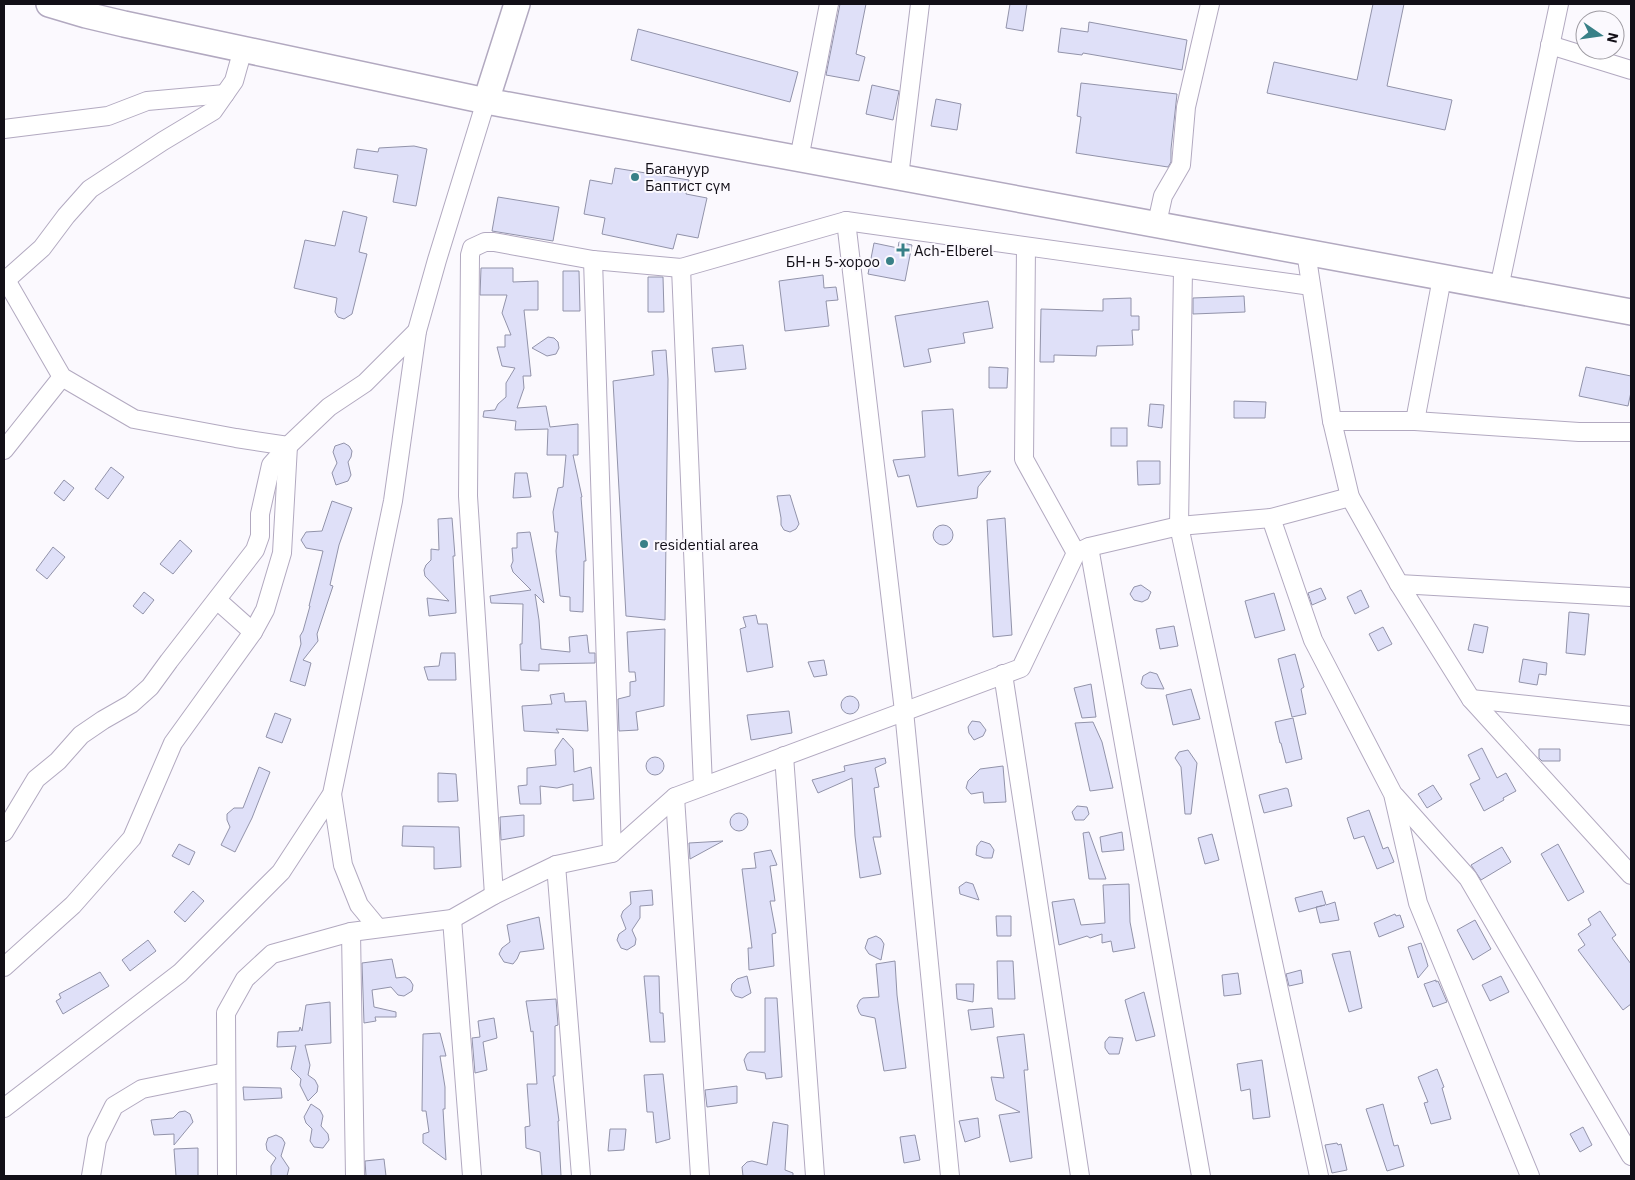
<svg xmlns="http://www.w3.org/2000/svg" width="1635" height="1180" font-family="'IBM Plex Sans',sans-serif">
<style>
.building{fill:#dfe0f8;stroke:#9293aa}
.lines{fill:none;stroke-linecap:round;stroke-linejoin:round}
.street-casing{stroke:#b2a9c0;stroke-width:20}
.secondary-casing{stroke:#b2a9c0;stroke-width:28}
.street{stroke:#fff;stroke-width:18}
.secondary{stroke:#fff;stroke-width:25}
.poi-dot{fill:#388087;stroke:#fbf9fe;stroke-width:2}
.labels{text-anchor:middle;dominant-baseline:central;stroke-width:4;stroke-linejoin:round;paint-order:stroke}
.poi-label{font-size:15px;fill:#120f17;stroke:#fbf9fe;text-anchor:start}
</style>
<rect width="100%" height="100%" fill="#fbf9fe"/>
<g class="building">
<polygon points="840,4 866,4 856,54 865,57 859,81 826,75"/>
<polygon points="1010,4 1027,4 1023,31 1006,28"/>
<polygon points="1373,4 1404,4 1387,86 1452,100 1445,130 1267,93 1274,62 1357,80"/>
<polygon points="1089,22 1187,40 1182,70 1083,53 1082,55 1058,52 1061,28 1088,32"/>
<polygon points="638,29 798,72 790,102 631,60"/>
<polygon points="1081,83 1177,94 1171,149 1171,162 1168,167 1076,153 1081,117 1077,116"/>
<polygon points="872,85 899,91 893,120 866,114"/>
<polygon points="936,99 961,104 957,130 931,126"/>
<polygon points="414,146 427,149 416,206 393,202 398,175 354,168 357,149 378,152 379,148"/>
<polygon points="615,168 689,180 686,194 707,198 698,238 677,234 673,249 602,234 605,218 584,214 590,180 612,184"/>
<polygon points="498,197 559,207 553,241 492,231"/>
<polygon points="343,211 367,217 359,252 367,254 352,314 344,319 338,317 335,312 337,298 294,288 305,240 335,246"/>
<polygon points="899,242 912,245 905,281 868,274 874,243 898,248"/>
<polygon points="481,268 513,268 513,282 538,281 538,310 524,310 531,376 523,376 524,388 517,408 546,406 550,427 578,424 578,455 573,455 582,497 581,497 586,561 584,561 583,612 570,611 570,597 560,596 556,551 558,532 555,532 553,512 558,488 563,487 566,455 547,455 548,429 515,430 516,421 483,417 484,411 495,410 498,404 506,397 506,383 515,368 502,366 497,347 505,347 505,335 511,335 502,313 507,295 480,295"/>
<polygon points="563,271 579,271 580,311 563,311"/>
<polygon points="823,275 824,288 836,287 838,300 826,301 829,326 785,331 779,281"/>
<polygon points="648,277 663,277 664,312 648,312"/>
<polygon points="1244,296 1245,312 1193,314 1193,298"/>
<polygon points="1131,298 1131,316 1139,316 1139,330 1132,330 1133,345 1097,346 1096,356 1054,355 1054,362 1040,362 1041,309 1103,311 1103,299"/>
<polygon points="988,301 993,328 963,333 965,343 928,349 931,362 904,367 895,316"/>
<polygon points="548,337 554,338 558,342 559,348 556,354 547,356 532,348"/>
<polygon points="743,345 746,369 715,372 712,348"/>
<polygon points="666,350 668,379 665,620 626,616 613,381 654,375 652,351"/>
<polygon points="989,367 1008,368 1007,388 989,388"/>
<polygon points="1586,367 1631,376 1631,392 1628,406 1579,396"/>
<polygon points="1234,401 1266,402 1265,418 1234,418"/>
<polygon points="1150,404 1164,405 1162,428 1148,426"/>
<polygon points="953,409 958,476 991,471 978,487 977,498 917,507 909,475 898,477 893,460 925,457 922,411"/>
<rect x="1111" y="428" width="16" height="18"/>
<polygon points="344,443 349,446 352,451 351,457 348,462 351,475 348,481 336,485 332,473 337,463 333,452 335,446"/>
<polygon points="1137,461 1160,461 1160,484 1138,485"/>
<polygon points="111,467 124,477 108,499 95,489"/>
<polygon points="515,473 527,473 531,497 513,498"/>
<polygon points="64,480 74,488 64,501 54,493"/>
<polygon points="790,495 799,524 796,529 790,532 784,530 781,525 781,518 777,496"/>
<polygon points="332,501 352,508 339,545 330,585 333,586 317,634 318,641 303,660 311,663 305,686 290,681 301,644 300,636 303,631 310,606 309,606 323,551 306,548 301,540 306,532 322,531"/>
<polygon points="452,518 455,556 453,556 456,613 429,616 427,598 449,601 425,576 424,570 426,565 431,560 431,549 439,550 438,519"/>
<polygon points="1005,518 1012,635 993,637 987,520"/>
<circle cx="943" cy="535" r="10"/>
<polygon points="530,532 544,603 535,594 539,620 541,649 570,652 569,637 587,635 589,653 595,653 595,663 539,664 539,671 521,670 520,644 522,644 523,604 491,603 490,596 531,590 513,572 511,566 513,561 512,548 517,548 517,533"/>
<polygon points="180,540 192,551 173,574 160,564"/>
<polygon points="53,547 65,557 47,579 36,570"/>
<polygon points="1141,585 1151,592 1148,599 1142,602 1134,600 1130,594 1134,587"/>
<polygon points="1321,588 1326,599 1312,605 1308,593"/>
<polygon points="1361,590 1369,607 1355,614 1347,597"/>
<polygon points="144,592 154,600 143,614 133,606"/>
<polygon points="1274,593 1285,630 1255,638 1245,601"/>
<polygon points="1569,612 1589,614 1585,655 1566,653"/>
<polygon points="756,615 758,624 767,624 773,667 747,672 740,629 746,627 743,617"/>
<polygon points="1474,624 1488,627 1483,653 1468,650"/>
<polygon points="1174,626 1178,646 1160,649 1156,629"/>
<polygon points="1383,627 1392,644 1378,651 1369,634"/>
<polygon points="665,629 664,706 636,712 638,730 619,731 618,699 630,696 630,682 636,681 635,672 629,672 627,632"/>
<polygon points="441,653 455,653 456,680 428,680 424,667 439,666"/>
<polygon points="1295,654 1304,687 1301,689 1306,714 1292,717 1278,659"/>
<polygon points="1523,659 1547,663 1546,675 1539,674 1537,685 1519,682"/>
<polygon points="824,660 827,675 814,677 808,662"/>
<polygon points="1150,672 1157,674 1164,689 1146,688 1141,684 1143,676"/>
<polygon points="1091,684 1096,717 1082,718 1074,688"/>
<polygon points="1191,689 1200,719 1173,725 1166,695"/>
<polygon points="564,693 565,702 586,701 588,731 556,729 559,733 524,731 522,706 552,704 550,695"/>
<circle cx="850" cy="705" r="9"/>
<polygon points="789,711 792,733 751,740 747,715"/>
<polygon points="275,713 291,719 282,743 266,737"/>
<polygon points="1293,718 1302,759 1286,763 1281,743 1280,743 1275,722"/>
<polygon points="972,721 980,722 986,730 983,736 974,740 969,733 968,727"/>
<polygon points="1093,722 1102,742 1113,788 1090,791 1075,723"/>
<polygon points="563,738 573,749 574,772 591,767 594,799 573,801 573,784 557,788 540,786 541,804 520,804 518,786 527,785 527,768 556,765 555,750"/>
<polygon points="1482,748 1497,778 1506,773 1516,791 1503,798 1504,800 1484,811 1470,784 1480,779 1468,755"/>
<polygon points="1539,749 1560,749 1560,761 1542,761 1539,758"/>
<polygon points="1188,750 1197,763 1191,814 1185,814 1181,767 1175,758 1179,752"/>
<circle cx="655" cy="766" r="9"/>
<polygon points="885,758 886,763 875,768 879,787 874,788 881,837 873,837 881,874 860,878 855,836 852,778 818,793 812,780 845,771 844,766"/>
<polygon points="1003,766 1006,802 984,803 983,792 971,794 966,788 968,781 980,769"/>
<polygon points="259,767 270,772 252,818 235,852 221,845 230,827 227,820 227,814 234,808 243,808"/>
<polygon points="438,773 456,774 458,801 438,802"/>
<polygon points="1433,785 1442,799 1427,808 1418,794"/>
<polygon points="1286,788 1288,789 1292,806 1264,813 1259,795"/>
<polygon points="1077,806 1087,807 1089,814 1084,820 1075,820 1072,812"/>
<polygon points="1369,810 1383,849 1388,847 1394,862 1377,869 1364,836 1354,839 1347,818"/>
<circle cx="739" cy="822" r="9"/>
<polygon points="524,815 524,836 501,840 500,817"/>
<polygon points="403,826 459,827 461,867 434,869 434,847 402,846"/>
<polygon points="1089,832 1106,879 1089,879 1083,833"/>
<polygon points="1122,832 1124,850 1102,852 1100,837"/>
<polygon points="1212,834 1219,860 1205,864 1198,838"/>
<polygon points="723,841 690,859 689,843"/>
<polygon points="981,841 990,844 994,850 992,858 984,858 976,855 977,846"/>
<polygon points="179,844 195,852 189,865 172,856"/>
<polygon points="1558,844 1584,892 1568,901 1541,854"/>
<polygon points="1502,847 1511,862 1481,880 1471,865"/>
<polygon points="771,850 777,865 770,866 775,901 770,901 776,933 772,934 774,966 749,970 748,948 752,948 742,869 756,868 754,853"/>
<polygon points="966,882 973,884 979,900 960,894 959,887"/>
<polygon points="1129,884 1130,922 1135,948 1113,952 1111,941 1102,943 1102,934 1090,938 1087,936 1059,945 1052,902 1074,899 1081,925 1105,923 1103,885"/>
<polygon points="652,890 653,905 640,906 640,918 632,930 636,939 635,945 627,950 621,948 617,940 619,934 626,929 621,916 623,911 631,904 630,892"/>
<polygon points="193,891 204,901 185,922 174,912"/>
<polygon points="1322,891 1326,905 1335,902 1339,920 1320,923 1316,907 1325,905 1299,912 1295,898"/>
<polygon points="1600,911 1616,935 1612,938 1631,964 1631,1004 1623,1010 1578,950 1585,945 1578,934 1591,925 1588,919"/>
<polygon points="1395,914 1396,916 1400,915 1404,927 1379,937 1374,923"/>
<polygon points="996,916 1011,916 1011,936 997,936"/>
<polygon points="539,917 544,949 520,952 517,959 513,964 504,962 499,954 502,948 510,942 507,925"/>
<polygon points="1475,920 1491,949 1473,960 1457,930"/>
<polygon points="876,936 881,939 884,944 881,960 869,954 865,948 868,939"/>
<polygon points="148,940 156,951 130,971 122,960"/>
<polygon points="1421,943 1428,966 1418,978 1408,947"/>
<polygon points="1350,951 1362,1008 1349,1012 1332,954"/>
<polygon points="392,959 396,978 405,977 410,980 413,985 412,991 404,996 398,995 391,987 372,990 374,1007 396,1012 396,1017 375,1017 376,1021 364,1023 362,963"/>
<polygon points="895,961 897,995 906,1068 884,1071 875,1018 861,1015 859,1012 857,1006 860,1000 863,998 879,997 876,964"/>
<polygon points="997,961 1013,961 1015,999 998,999"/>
<polygon points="1301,970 1303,983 1289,986 1286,974"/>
<polygon points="100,972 109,986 63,1014 56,1001 61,998 59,994"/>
<polygon points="1238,973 1241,994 1224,996 1222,975"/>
<polygon points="644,976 659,976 660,1013 663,1013 665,1042 650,1042"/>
<polygon points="747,976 751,993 742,998 735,996 731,990 732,984 737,979"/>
<polygon points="1501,976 1509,992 1490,1001 1482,985"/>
<polygon points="1436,980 1436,982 1438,981 1447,1002 1433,1007 1424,984"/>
<polygon points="956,984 974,984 973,1002 957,999"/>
<polygon points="1144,992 1155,1036 1136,1041 1125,1000"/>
<polygon points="765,998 777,998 782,1077 766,1079 765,1073 747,1070 744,1060 747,1054 750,1052 765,1052"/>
<polygon points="556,999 558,1025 555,1026 555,1076 553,1076 559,1121 558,1121 561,1176 542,1176 540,1152 526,1148 525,1127 530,1126 527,1084 537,1084 533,1031 531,1032 526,1001"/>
<polygon points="330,1002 331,1043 305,1045 310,1065 308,1075 315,1080 318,1086 317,1092 308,1101 300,1085 301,1079 291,1069 296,1046 277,1047 278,1032 299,1031 300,1027 302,1031 306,1005"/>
<polygon points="992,1008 994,1027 971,1030 968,1010"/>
<polygon points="494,1018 497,1038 483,1042 487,1070 475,1073 472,1038 480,1037 478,1021"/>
<polygon points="440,1033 446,1056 440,1056 445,1087 445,1109 443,1109 446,1160 423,1143 423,1134 429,1132 426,1111 422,1111 423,1034"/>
<polygon points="1024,1034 1028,1070 1024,1070 1032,1158 1010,1162 999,1115 1020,1112 996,1100 991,1077 1004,1078 997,1037"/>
<polygon points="1109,1037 1123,1038 1119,1054 1109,1054 1105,1048 1105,1042"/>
<polygon points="1262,1060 1270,1117 1253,1119 1250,1089 1241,1091 1237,1064"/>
<polygon points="1437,1069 1444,1087 1442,1088 1451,1119 1431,1124 1424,1103 1428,1102 1418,1077"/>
<polygon points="663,1074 670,1139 656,1143 653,1112 647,1112 644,1075"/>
<polygon points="737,1086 737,1103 707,1107 705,1090"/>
<polygon points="243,1087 281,1088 282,1098 244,1100"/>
<polygon points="311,1104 320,1110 323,1116 321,1126 328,1134 329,1140 323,1148 314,1147 310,1141 312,1129 306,1123 304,1117"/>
<polygon points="1383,1104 1394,1146 1398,1145 1404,1166 1387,1171 1366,1109"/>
<polygon points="185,1111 190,1114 193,1122 174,1145 174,1134 154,1135 151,1120 173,1118 179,1112"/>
<polygon points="978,1118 980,1137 965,1142 959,1121"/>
<polygon points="773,1122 788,1125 785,1170 793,1173 793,1176 743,1176 742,1167 747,1162 752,1161 767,1165"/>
<polygon points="1583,1127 1592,1145 1580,1152 1570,1134"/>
<polygon points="610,1129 626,1129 624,1150 608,1151"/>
<polygon points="276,1135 282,1138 285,1143 281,1156 289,1168 287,1176 271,1176 271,1166 276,1158 267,1150 266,1144 268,1138"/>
<polygon points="915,1135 920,1160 904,1163 900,1137"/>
<polygon points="1337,1143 1338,1145 1341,1144 1347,1170 1332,1173 1325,1145"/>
<polygon points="198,1148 198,1176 176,1176 174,1149"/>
<polygon points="384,1159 386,1176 366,1176 365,1161"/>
</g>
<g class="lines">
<defs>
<g id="street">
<polyline points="1550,45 1631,70"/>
<polyline points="4,129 108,116 147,101 225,94"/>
<polyline points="799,159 829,4"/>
<polyline points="899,177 920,4"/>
<polyline points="846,221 904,711 950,1176"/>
<polyline points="1157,223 1163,196 1181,165 1186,107 1210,4"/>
<polyline points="1026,247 1024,459 1076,553"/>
<polyline points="1306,252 1332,421 1350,497 1399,584 1471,699 1631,875"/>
<polyline points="593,260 612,853"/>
<polyline points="681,268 703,786"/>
<polyline points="1183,269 1179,526 1319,1176"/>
<polyline points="4,278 6,280 62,377 134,419 236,438 288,446 329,407 365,383 417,331"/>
<polyline points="4,286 6,280 42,248 66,216 90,189 163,141 213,111 234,81 243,49"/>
<polyline points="1499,288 1559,4"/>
<polyline points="1332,421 1415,421 1579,432 1631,432"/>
<polyline points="1415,421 1442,278"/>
<polyline points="4,450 62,377"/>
<polyline points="1271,518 1313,640 1393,794 1418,903 1530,1176"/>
<polyline points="1089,547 1201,1176"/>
<polyline points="1399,584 1631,597"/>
<polyline points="217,600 253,632"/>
<polyline points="1003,674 1080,1176"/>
<polyline points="1471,699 1631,716"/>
<polyline points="784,756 815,1176"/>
<polyline points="332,794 343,865 359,905 378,928"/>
<polyline points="1395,796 1468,878 1631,1156"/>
<polyline points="675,797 700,1176"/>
<polyline points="4,832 36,779 58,761 81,735 103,720 131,704 150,687 169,661 255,550 260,536 260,514 271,465 288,446"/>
<polyline points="556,865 581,1176"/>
<polyline points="494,895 468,496 470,255 472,248 485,242 494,242 593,260 681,268 846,221 1311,286"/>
<polyline points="452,919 472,1176"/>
<polyline points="351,932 355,1176"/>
<polyline points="4,967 73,905 132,838 173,743 253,632 265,610 282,553 288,446"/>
<polyline points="4,1108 180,973 281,872 332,794 393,501 417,331 437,260 486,101"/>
<polyline points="91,1176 97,1140 114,1106 142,1089 226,1072"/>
<polyline points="227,1176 226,1013 245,979 272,954 351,932 452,919 494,895 556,865 612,853 675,797 1021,668 1076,553 1089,547 1179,526 1271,518 1350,497"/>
</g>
<g id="secondary">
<polyline points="49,4 86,15 124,24 486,101 1631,312"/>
<polyline points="486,101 517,4"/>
</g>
</defs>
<use href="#street" class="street-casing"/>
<use href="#secondary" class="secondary-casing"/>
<use href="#street" class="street"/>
<use href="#secondary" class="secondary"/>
</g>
<g class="poi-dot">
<circle cx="635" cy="177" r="5"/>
<path d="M900.5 242.5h5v5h5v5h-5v5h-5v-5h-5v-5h5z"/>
<circle cx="890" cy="261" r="5"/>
<circle cx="644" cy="544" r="5"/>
</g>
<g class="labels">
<g class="poi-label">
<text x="645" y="168">Багануур<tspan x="645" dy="17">Баптист сүм</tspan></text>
<text x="914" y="250">Ach-Elberel</text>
<text x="880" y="261" text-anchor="end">БН-н 5-хороо</text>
<text x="654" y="544">residential area</text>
</g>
</g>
<rect width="1635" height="1180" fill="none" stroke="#120f17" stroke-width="10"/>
<g transform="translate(1600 35) rotate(103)"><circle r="24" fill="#fbf9fe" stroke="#9e9ba2"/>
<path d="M0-4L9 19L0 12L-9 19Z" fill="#388087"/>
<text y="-8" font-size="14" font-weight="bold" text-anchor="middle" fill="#120f17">N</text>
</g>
</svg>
